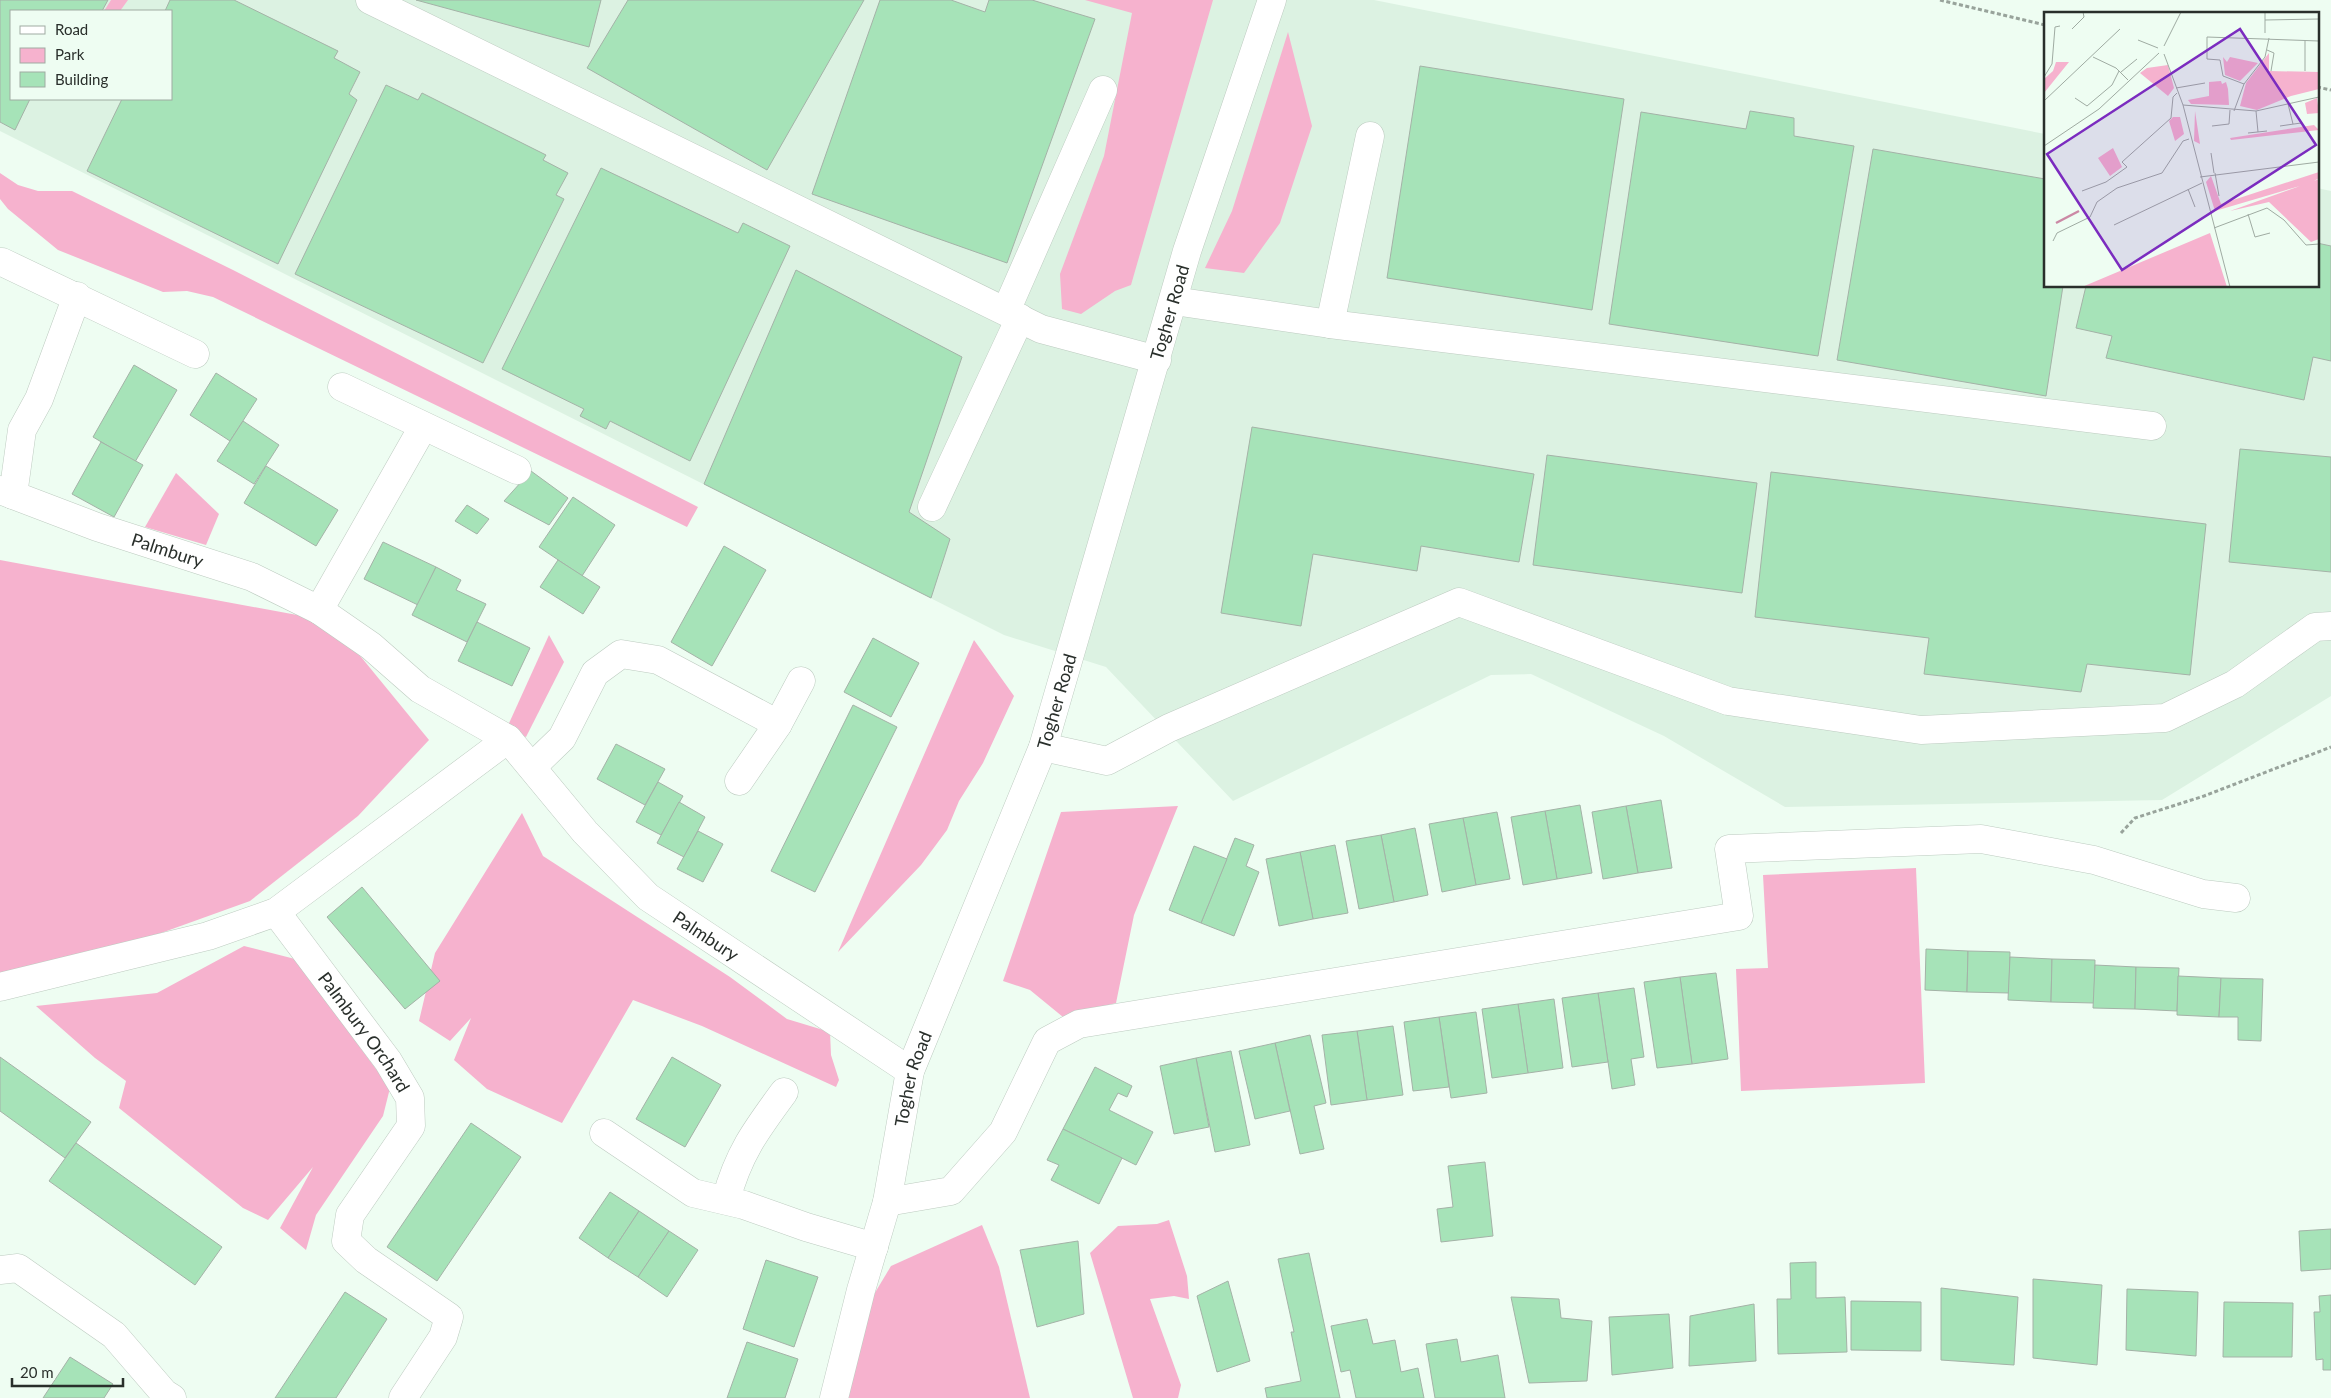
<svg xmlns="http://www.w3.org/2000/svg" width="2331" height="1398" font-family="Lato,sans-serif">
<style>
.built{fill:#dcf2e2;fill-rule:evenodd}
.green{fill:#f6b2ce}
.building{fill:#a6e3b8;stroke:#a4b2a7}
.lines{fill:none;stroke-linecap:round;stroke-linejoin:round}
.minor-casing{stroke:#bdcbc0;stroke-width:29}
.path{stroke:#98a39b;stroke-width:3;stroke-dasharray:4 2.5;stroke-linecap:butt}
.minor{stroke:#fff;stroke-width:28}
.labels{text-anchor:middle;dominant-baseline:central;stroke-width:4;stroke-linejoin:round;paint-order:stroke}
.street-label{font-size:18px;fill:#292f2b;stroke:#eefdf2}
.inset-river{fill:none;stroke:#cb89a5;stroke-width:2.5}
.inset-road{fill:none;stroke:#9faba2;stroke-width:1}
.view{fill:#7b2cbf;fill-opacity:0.15;stroke:#7b2cbf;stroke-width:2.5}
.inset-edge{fill:none;stroke:#292f2b;stroke-width:2.5}
</style>
<rect width="100%" height="100%" fill="#eefdf2"/>
<path class="built" d="M0,0H1374L2045,134V286H2317V188L2331,191V696L2162,800L1785,807L1664,736L1531,674L1491,675L1233,801L1106,667L1004,635L0,131ZM11,11H171V99H11Z"/>
<g class="green">
<polygon points="111,0 128,0 120,11 104,11"/>
<polygon points="1085,0 1213,0 1131,285 1115,291 1081,314 1062,309 1060,274 1104,156 1132,13"/>
<polygon points="1288,32 1312,126 1280,223 1244,273 1205,268 1232,211"/>
<polygon points="0,173 18,185 38,191 72,191 233,270 698,507 687,527 213,297 187,291 163,292 58,250 8,209 0,199"/>
<polygon points="176,473 219,514 206,545 145,527"/>
<polygon points="0,560 308,617 357,652 429,740 358,816 250,901 0,991"/>
<polygon points="549,635 564,662 526,737 506,730"/>
<polygon points="974,640 1014,696 983,763 959,801 947,830 921,865 838,952"/>
<polygon points="1178,806 1134,915 1116,1003 1063,1017 1030,990 1003,981 1061,812"/>
<polygon points="522,813 543,856 730,977 787,1019 830,1032 831,1055 839,1080 836,1087 702,1026 633,1000 562,1123 487,1089 454,1060 471,1018 450,1041 419,1021 435,953"/>
<polygon points="1916,868 1925,1083 1741,1091 1736,969 1768,968 1763,875"/>
<polygon points="244,946 295,959 390,1088 383,1116 316,1215 306,1250 280,1228 313,1167 268,1220 243,1208 119,1108 126,1081 95,1058 36,1006 157,993"/>
<polygon points="1169,1220 1187,1276 1189,1299 1174,1296 1150,1299 1181,1385 1178,1398 1133,1398 1090,1253 1118,1226 1157,1224"/>
<polygon points="982,1225 999,1267 1030,1398 844,1398 873,1296 891,1266"/>
</g>
<g class="building">
<polygon points="0,0 108,0 102,11 11,11 11,99 30,99 15,130 0,122"/>
<polygon points="170,0 234,0 338,51 334,58 360,72 349,94 357,100 278,264 87,171 122,99 171,99 171,11 165,11"/>
<polygon points="416,0 601,0 589,47"/>
<polygon points="628,0 864,0 767,170 587,68"/>
<polygon points="880,0 951,0 985,12 989,0 1032,0 1095,19 1007,263 812,194"/>
<polygon points="1420,66 1624,99 1592,310 1387,278"/>
<polygon points="386,85 418,100 422,93 546,155 543,160 568,173 556,195 564,199 483,363 295,274"/>
<polygon points="1750,111 1794,118 1794,136 1854,146 1818,356 1609,324 1641,112 1746,129"/>
<polygon points="1873,149 2045,179 2045,286 2063,286 2046,396 1837,360"/>
<polygon points="601,168 738,233 743,223 790,246 690,461 610,421 606,429 580,416 584,409 502,369"/>
<polygon points="2317,243 2331,246 2331,361 2313,357 2304,400 2106,358 2112,336 2076,328 2086,286 2317,286"/>
<polygon points="796,270 962,357 909,512 950,539 931,598 704,484"/>
<polygon points="134,365 177,390 135,462 93,437"/>
<polygon points="216,373 257,399 230,441 190,415"/>
<polygon points="243,421 279,445 254,484 217,461"/>
<polygon points="1252,427 1534,474 1519,562 1421,546 1417,571 1313,554 1301,626 1221,613"/>
<polygon points="101,442 143,465 114,517 72,494"/>
<polygon points="2240,449 2331,457 2331,572 2229,562"/>
<polygon points="1547,455 1757,483 1742,593 1533,565"/>
<polygon points="266,466 338,510 316,546 244,503"/>
<polygon points="531,471 568,498 549,525 504,501"/>
<polygon points="1771,472 2206,524 2190,675 2087,664 2081,692 1924,674 1929,638 1755,617"/>
<polygon points="573,497 615,525 582,576 539,547"/>
<polygon points="467,505 489,519 477,534 455,521"/>
<polygon points="383,542 436,567 418,605 364,579"/>
<polygon points="724,546 766,570 712,666 671,642"/>
<polygon points="558,560 600,587 583,614 540,587"/>
<polygon points="436,567 461,580 456,590 486,604 467,642 412,615"/>
<polygon points="477,622 530,648 512,686 458,661"/>
<polygon points="873,638 919,663 891,717 844,692"/>
<polygon points="853,705 897,727 815,892 771,871"/>
<polygon points="616,744 665,769 645,805 597,779"/>
<polygon points="658,782 683,796 661,835 636,822"/>
<polygon points="1661,800 1672,868 1638,873 1626,806"/>
<polygon points="679,802 705,817 684,857 657,843"/>
<polygon points="1580,805 1592,873 1557,879 1545,811"/>
<polygon points="1626,806 1638,873 1603,879 1592,812"/>
<polygon points="1545,811 1557,879 1523,885 1511,817"/>
<polygon points="1497,812 1510,879 1476,885 1463,818"/>
<polygon points="1463,818 1476,885 1442,892 1429,824"/>
<polygon points="1415,828 1428,895 1394,902 1381,835"/>
<polygon points="698,831 723,844 703,882 677,869"/>
<polygon points="1381,835 1394,902 1359,909 1346,841"/>
<polygon points="1235,838 1254,845 1246,866 1259,872 1234,936 1201,923"/>
<polygon points="1335,845 1348,913 1313,919 1300,852"/>
<polygon points="1194,846 1227,859 1201,923 1169,910"/>
<polygon points="1300,852 1313,919 1279,926 1266,859"/>
<polygon points="362,887 440,981 405,1009 327,917"/>
<polygon points="1926,949 1968,951 1967,992 1925,990"/>
<polygon points="1968,951 2010,952 2009,993 1967,992"/>
<polygon points="2010,957 2052,959 2051,1002 2008,1000"/>
<polygon points="2052,959 2095,960 2094,1003 2051,1002"/>
<polygon points="2095,965 2136,967 2135,1009 2093,1008"/>
<polygon points="2136,967 2179,968 2177,1011 2135,1009"/>
<polygon points="1716,973 1728,1059 1692,1064 1680,977"/>
<polygon points="2178,976 2221,978 2219,1017 2177,1015"/>
<polygon points="1680,977 1692,1064 1657,1068 1644,982"/>
<polygon points="2221,978 2263,979 2261,1041 2238,1040 2238,1017 2219,1017"/>
<polygon points="1634,988 1644,1057 1631,1059 1635,1085 1612,1089 1598,993"/>
<polygon points="1598,993 1608,1062 1572,1067 1562,998"/>
<polygon points="1554,999 1563,1068 1528,1073 1518,1004"/>
<polygon points="1518,1004 1528,1073 1492,1078 1482,1009"/>
<polygon points="1476,1012 1487,1093 1451,1098 1439,1017"/>
<polygon points="1439,1017 1449,1087 1413,1091 1404,1022"/>
<polygon points="1393,1026 1403,1095 1367,1100 1357,1031"/>
<polygon points="1357,1031 1367,1100 1331,1105 1322,1035"/>
<polygon points="1310,1035 1326,1103 1314,1106 1324,1149 1300,1154 1275,1043"/>
<polygon points="1275,1043 1290,1111 1255,1119 1239,1051"/>
<polygon points="1231,1051 1250,1145 1215,1152 1196,1058"/>
<polygon points="0,1057 91,1122 65,1158 0,1111"/>
<polygon points="672,1057 721,1085 685,1147 636,1119"/>
<polygon points="1196,1058 1209,1127 1174,1134 1160,1066"/>
<polygon points="1095,1067 1132,1086 1127,1097 1118,1093 1109,1110 1153,1132 1136,1165 1063,1129"/>
<polygon points="471,1123 521,1157 437,1281 387,1247"/>
<polygon points="1063,1129 1122,1158 1099,1204 1051,1180 1059,1165 1047,1160"/>
<polygon points="76,1143 222,1247 195,1285 49,1181"/>
<polygon points="1485,1162 1493,1236 1441,1242 1437,1209 1453,1207 1448,1166"/>
<polygon points="610,1192 639,1211 608,1258 579,1238"/>
<polygon points="639,1211 669,1231 638,1277 608,1258"/>
<polygon points="2331,1229 2331,1269 2301,1271 2299,1231"/>
<polygon points="669,1231 698,1250 667,1297 638,1277"/>
<polygon points="1078,1241 1084,1314 1037,1327 1020,1250"/>
<polygon points="1309,1253 1340,1398 1267,1398 1265,1388 1301,1381 1291,1332 1294,1332 1278,1259"/>
<polygon points="766,1260 818,1277 794,1347 743,1329"/>
<polygon points="1816,1262 1816,1298 1845,1297 1847,1352 1778,1354 1777,1299 1791,1299 1790,1263"/>
<polygon points="2033,1279 2102,1285 2097,1365 2033,1358"/>
<polygon points="1228,1281 1250,1361 1217,1372 1197,1296"/>
<polygon points="1941,1288 2018,1297 2014,1365 1941,1360"/>
<polygon points="2127,1289 2198,1292 2196,1356 2126,1350"/>
<polygon points="345,1292 387,1319 336,1398 275,1398"/>
<polygon points="2331,1295 2331,1370 2323,1370 2323,1359 2316,1360 2314,1312 2320,1312 2319,1296"/>
<polygon points="1511,1297 1559,1299 1561,1318 1592,1321 1587,1381 1529,1383"/>
<polygon points="1851,1301 1921,1302 1921,1351 1851,1350"/>
<polygon points="2224,1302 2293,1303 2292,1357 2223,1357"/>
<polygon points="1754,1304 1756,1361 1689,1366 1690,1316"/>
<polygon points="1669,1314 1673,1368 1612,1375 1609,1317"/>
<polygon points="1367,1319 1373,1344 1395,1340 1401,1372 1418,1368 1424,1398 1356,1398 1350,1370 1341,1372 1331,1326"/>
<polygon points="1457,1339 1461,1362 1498,1355 1505,1398 1435,1398 1426,1344"/>
<polygon points="747,1342 798,1359 785,1398 727,1398"/>
<polygon points="70,1357 113,1384 104,1398 43,1398"/>
</g>
<g class="lines">
<defs>
<g id="minor">
<polyline points="370,0 1041,329 1157,360"/>
<polyline points="2,262 195,354"/>
<polyline points="1174,301 1330,324 2152,426"/>
<polyline points="1006,311 1103,90"/>
<polyline points="1330,324 1370,136"/>
<polyline points="342,387 517,470"/>
<path id="s1" d="M0,490L97,527L252,577L319,610L371,646L420,689L508,739L585,832L648,897L910,1071"/>
<polyline points="13,495 22,430 39,399 77,296"/>
<polyline points="932,507 1020,318"/>
<polyline points="319,610 423,427"/>
<polyline points="1043,747 1107,761 1169,728 1459,602 1728,701 1921,730 2165,718 2235,684 2315,627 2331,626"/>
<polyline points="532,767 562,738 595,673 621,654 658,660 778,724"/>
<polyline points="739,781 778,724 801,681"/>
<path id="s2" d="M276,912L388,1061L410,1098L411,1126L350,1215L346,1241L366,1260L449,1317L443,1337L403,1398"/>
<polyline points="0,987 208,936 276,912 508,739"/>
<polyline points="604,1133 693,1193 744,1205 806,1227 874,1247"/>
<path d="M726,1200C738,1154 756,1130 784,1092"/>
<polyline points="887,1202 951,1191 1003,1132 1047,1041 1079,1024 1739,916 1729,849 1981,839 2094,860 2203,894 2236,898"/>
<polyline points="0,1270 18,1268 114,1335 164,1393 172,1398"/>
<path id="s3" d="M834,1398L861,1290L887,1202L910,1071L1043,747L1187,251L1272,0"/>
</g>
</defs>
<use href="#minor" class="minor-casing"/>
<g class="path">
<polyline points="1940,0 2045,25"/>
<polyline points="2317,87 2331,90"/>
<polyline points="2121,833 2135,818 2204,796 2331,747"/>
</g>
<use href="#minor" class="minor"/>
</g>
<g class="labels">
<g class="street-label">
<text stroke="none"><textPath href="#s3" startOffset="1139">Togher Road</textPath></text>
<text stroke="none"><textPath href="#s1" startOffset="178">Palmbury</textPath></text>
<text stroke="none"><textPath href="#s3" startOffset="734">Togher Road</textPath></text>
<text stroke="none"><textPath href="#s1" startOffset="852">Palmbury</textPath></text>
<text stroke="none"><textPath href="#s2" startOffset="149">Palmbury Orchard</textPath></text>
<text stroke="none"><textPath href="#s3" startOffset="329">Togher Road</textPath></text>
</g>
</g>
<g transform="translate(2044 12)">
<rect width="275" height="275" fill="#eefdf2"/>
<path d="M225,41V59L275,60V77L247,84L213,98L196,94L202,71ZM179,45L183,50L186,45L214,51L196,69L181,63ZM12,50H25L0,81V67L9,59ZM124,53L130,76L124,84L96,61L103,56ZM177,69L178,72L182,70L184,77L185,93L147,92L144,88L165,84V70ZM273,86L275,101L263,102L261,91ZM151,99L156,132L150,129ZM129,105H136L140,122L131,129L125,109ZM270,113L275,118L187,128L186,126ZM69,136L78,155L66,164L54,146ZM275,160V166L270,169L275,167V227L267,230L225,190L186,199L256,174L171,199L162,170L167,164L177,192ZM166,221L183,275H38Z" fill="#f6b2ce"/>
<path class="inset-river" d="M12,211L35,199"/>
<path class="inset-road" d="M221,0V21M221,8L275,7M28,17L40,5L39,0M94,28L114,36M261,29V59M120,34L137,0M223,38L230,41L227,59M120,42L139,93L186,275M49,45L72,56L84,68M77,60L93,47M0,65L8,52L11,15L16,14M200,72L179,64L176,48L163,47V25L275,29M132,76L161,71M31,86L43,94L68,73L75,59M1,88L76,17M244,92L249,112M139,93L212,99L275,85M190,99L200,72L221,45L225,26M212,99L214,120M168,114L185,112L186,98M236,114L257,111M204,121L223,119M0,134L55,97L115,41M167,141L170,161M171,161L175,184M156,165L275,150M144,177L151,195M38,179L62,170L83,155L78,150L127,106L129,85L133,81M204,202L211,225L226,221M70,213L158,171M170,216L223,196L240,208L262,233L275,232M9,229L13,221L46,205L53,190L73,176L118,161L139,129L145,127"/>
<path class="view" d="M196,17L272,133L78,258L3,142Z"/>
<rect width="275" height="275" class="inset-edge"/>
</g>
<rect x="10" y="10" width="162" height="90" fill="#eefdf2" stroke="#9faba2"/>
<rect x="20" y="26" width="25" height="8" fill="#ffffff" stroke="#9faba2"/>
<text x="55" y="35" font-size="15" fill="#292f2b">Road</text>
<rect x="20" y="48" width="25" height="15" fill="#f6b2ce" stroke="#9faba2"/>
<text x="55" y="60" font-size="15" fill="#292f2b">Park</text>
<rect x="20" y="72" width="25" height="15" fill="#a6e3b8" stroke="#9faba2"/>
<text x="55" y="85" font-size="15" fill="#292f2b">Building</text>
<path d="M12 1378v8h111v-8" fill="none" stroke="#292f2b" stroke-width="2.5"/>
<text x="20" y="1378" font-size="15" fill="#292f2b" stroke="#eefdf2" stroke-width="4" paint-order="stroke">20 m</text>
</svg>
